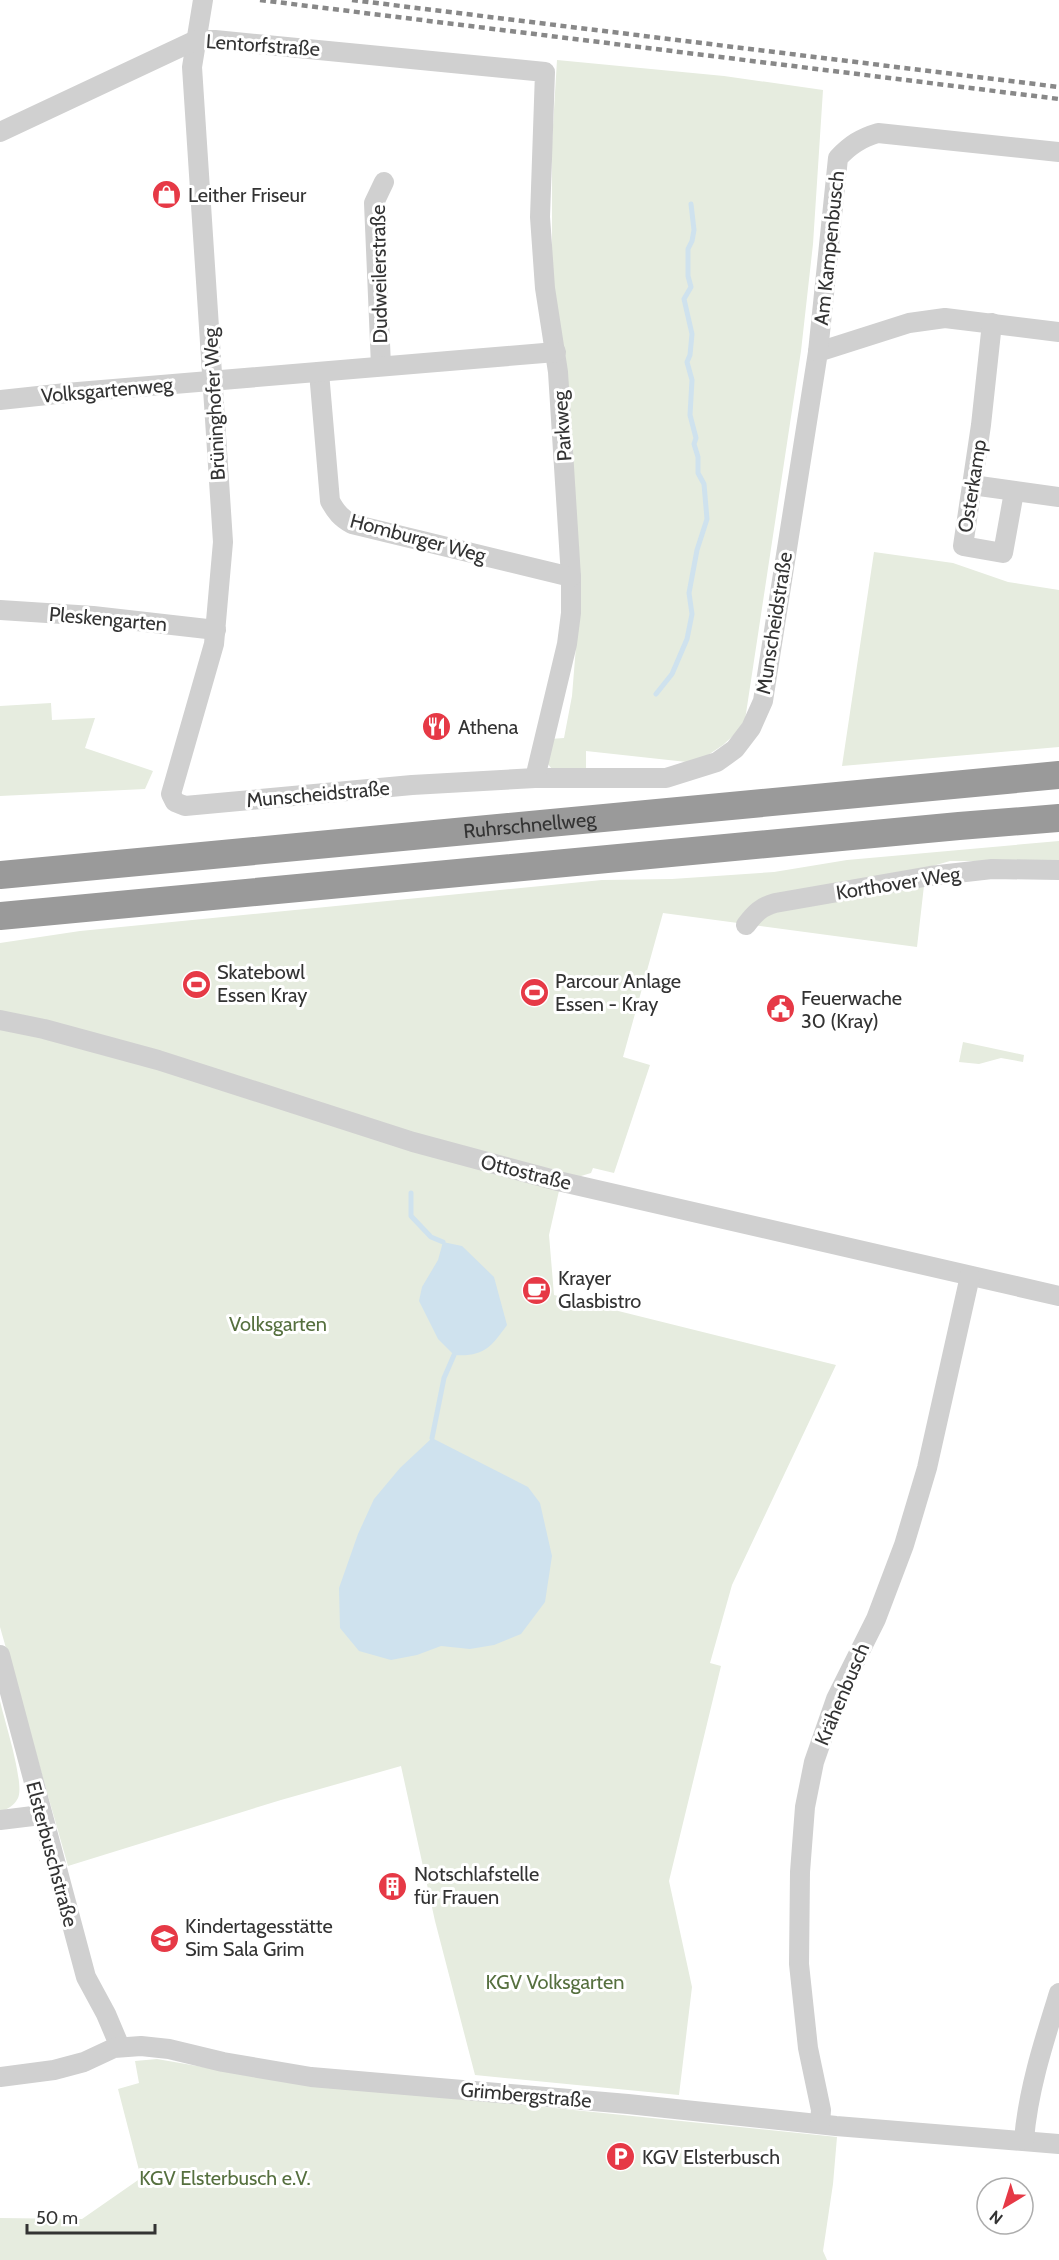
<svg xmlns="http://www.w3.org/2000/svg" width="1059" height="2260" font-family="Cabin,sans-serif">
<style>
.green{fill:#e6ecdf}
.water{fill:#cfe2ee}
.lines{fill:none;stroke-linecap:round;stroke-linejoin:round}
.stream{stroke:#cfe2ee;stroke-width:5}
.minor{stroke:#d0d0d0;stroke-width:20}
.highway{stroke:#9a9a9a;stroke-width:28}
.rail{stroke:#888;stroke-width:4.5;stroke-dasharray:6 4.5;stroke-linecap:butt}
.labels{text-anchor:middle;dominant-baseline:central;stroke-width:6;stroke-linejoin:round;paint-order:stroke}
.street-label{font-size:20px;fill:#333;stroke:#fff}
.poi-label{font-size:20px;fill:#333;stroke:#fff;text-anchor:start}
.park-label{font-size:20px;fill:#56703f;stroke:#fff}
</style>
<rect width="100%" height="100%" fill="#fff"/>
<g class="green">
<polygon points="557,60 724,76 823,90 813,244 801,351 745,720 735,734 723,745 696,763 586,751 586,772 552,769 547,763 550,739 564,738 572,696 579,609 552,287 552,143"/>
<polygon points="874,552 953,563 1008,582 1059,590 1059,747 842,766"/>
<polygon points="51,703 52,720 95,718 85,748 153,771 145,789 0,796 0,706"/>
<polygon points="1059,841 1059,861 950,861 926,868 917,947 663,913 623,1057 650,1065 614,1173 593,1168 591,1173 561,1182 549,1235 554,1295 836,1365 732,1585 710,1663 721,1666 669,1881 692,1987 679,2095 475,2075 435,1921 401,1766 281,1800 68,1866 0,1627 0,943 80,931 602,880 672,879 774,872 847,860"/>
<polygon points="963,1042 1024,1055 1023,1062 1001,1058 979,1064 959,1062"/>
<path d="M0,1701C4,1719 25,1784 18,1798C14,1806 7,1809 0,1813Z"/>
<polygon points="157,2059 272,2079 837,2137 833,2184 823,2251 827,2260 0,2260 0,2218 82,2219 141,2178 118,2089 139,2083 135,2061"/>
</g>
<g class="water">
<path d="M443,1242L462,1246L494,1277L507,1325C491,1347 484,1357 454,1355L438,1339L419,1301L422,1287L438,1260Z"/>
<polygon points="432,1438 528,1487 540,1503 552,1556 545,1602 521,1634 494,1645 470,1649 441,1646 417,1655 391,1660 359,1651 340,1628 339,1588 358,1534 374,1499 400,1468"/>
</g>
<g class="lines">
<g class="stream">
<polyline points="656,694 672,674 687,639 692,614 689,593 697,550 707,519 704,484 698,473 698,457 694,444 696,438 690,415 692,380 687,362 690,355 692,334 684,299 691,287 688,276 688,249 692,241 694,230 691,204"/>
<polyline points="411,1193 411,1216 431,1237 443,1242"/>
<polyline points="432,1438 444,1378 454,1355"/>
</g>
<g class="minor">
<polyline points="203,0 192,67 223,542 214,644 171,794 175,802 185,806 412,785 535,778 666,778 717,762 735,749 751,728 763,701 818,352 909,323 945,318 1059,332"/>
<polyline points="0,132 196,40 215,40 545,72 540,217 545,288 558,372 571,577 571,613 567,644 535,778"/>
<polyline points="992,323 981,425 963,546 1003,553 1014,492"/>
<path d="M818,352L838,158C850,145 861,138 878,133L1059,152"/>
<polyline points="381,366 374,203 384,182"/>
<path d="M319,372L330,501C336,512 341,518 352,524L571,577"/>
<polyline points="0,400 66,393 556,352"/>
<polyline points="972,485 1059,497"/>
<polyline points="0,610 93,616 216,630"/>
<path d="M746,925C755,913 761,907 775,903L930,876L992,869L1059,870"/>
<polyline points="0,1020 44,1029 158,1060 413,1142 558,1181 1059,1296"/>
<polyline points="0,1655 86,1977 106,2014 120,2047"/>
<polyline points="0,1820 41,1815"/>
<polyline points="0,2077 54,2070 84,2062 114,2048 141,2046 169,2049 223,2062 311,2077 628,2104 836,2126 1059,2144"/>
<polyline points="820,2124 821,2110 808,2048 799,1964 800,1872 805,1807 814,1762 836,1699 876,1619 904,1545 927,1468 970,1276"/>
<path d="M1024,2140C1028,2090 1044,2041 1059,1993"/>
</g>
<g class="highway">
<path id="s1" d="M0,875L1059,775"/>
<polyline points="0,916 959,826 1059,818"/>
</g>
<g class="rail">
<polyline points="260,0 1059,99"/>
<polyline points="352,0 1059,87"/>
</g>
</g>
<defs>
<symbol id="shop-disc" viewBox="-11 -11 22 22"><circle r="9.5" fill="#e63946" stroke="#fff"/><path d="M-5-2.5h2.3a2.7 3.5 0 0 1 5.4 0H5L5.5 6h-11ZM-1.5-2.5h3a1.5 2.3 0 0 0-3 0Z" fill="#fff"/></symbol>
<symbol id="restaurant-disc" viewBox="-11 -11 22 22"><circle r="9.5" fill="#e63946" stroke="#fff"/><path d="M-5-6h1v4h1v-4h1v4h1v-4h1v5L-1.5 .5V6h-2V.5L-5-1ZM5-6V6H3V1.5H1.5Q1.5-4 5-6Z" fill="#fff"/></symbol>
<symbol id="stadium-disc" viewBox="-11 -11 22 22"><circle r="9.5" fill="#e63946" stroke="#fff"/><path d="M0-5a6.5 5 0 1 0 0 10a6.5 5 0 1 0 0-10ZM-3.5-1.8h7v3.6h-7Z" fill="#fff"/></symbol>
<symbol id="civic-disc" viewBox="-11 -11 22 22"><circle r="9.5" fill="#e63946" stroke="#fff"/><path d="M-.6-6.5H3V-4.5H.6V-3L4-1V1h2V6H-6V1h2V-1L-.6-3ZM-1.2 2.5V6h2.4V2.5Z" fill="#fff"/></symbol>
<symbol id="cafe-disc" viewBox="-11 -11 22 22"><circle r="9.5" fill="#e63946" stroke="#fff"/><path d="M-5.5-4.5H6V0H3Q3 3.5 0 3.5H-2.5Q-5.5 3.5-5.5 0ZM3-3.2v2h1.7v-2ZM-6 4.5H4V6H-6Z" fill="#fff"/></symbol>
<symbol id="building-disc" viewBox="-11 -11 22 22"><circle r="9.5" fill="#e63946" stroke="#fff"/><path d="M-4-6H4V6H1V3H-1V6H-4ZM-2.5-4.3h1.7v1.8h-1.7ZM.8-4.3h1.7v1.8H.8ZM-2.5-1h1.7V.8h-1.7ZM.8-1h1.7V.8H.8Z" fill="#fff"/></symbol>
<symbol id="school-disc" viewBox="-11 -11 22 22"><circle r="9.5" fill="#e63946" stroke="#fff"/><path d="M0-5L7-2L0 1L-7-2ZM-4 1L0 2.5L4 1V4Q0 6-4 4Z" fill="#fff"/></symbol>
<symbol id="parking-disc" viewBox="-11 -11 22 22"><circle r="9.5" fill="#e63946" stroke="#fff"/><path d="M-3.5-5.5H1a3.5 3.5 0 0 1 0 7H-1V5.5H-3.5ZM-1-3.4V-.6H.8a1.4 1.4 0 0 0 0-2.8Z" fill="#fff"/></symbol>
</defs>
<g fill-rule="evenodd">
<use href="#shop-disc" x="150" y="178" width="33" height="33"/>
<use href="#restaurant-disc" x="420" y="710" width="33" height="33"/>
<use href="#stadium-disc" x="180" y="968" width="33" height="33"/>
<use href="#stadium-disc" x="518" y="976" width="33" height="33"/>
<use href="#civic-disc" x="764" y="992" width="33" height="33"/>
<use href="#cafe-disc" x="520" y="1274" width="33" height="33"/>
<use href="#building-disc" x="376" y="1870" width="33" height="33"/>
<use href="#school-disc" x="148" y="1922" width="33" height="33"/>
<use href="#parking-disc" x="604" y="2140" width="33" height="33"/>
</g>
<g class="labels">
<g class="street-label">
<text transform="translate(263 45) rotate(4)">Lentorfstraße</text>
<text transform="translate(829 248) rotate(-84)">Am Kampenbusch</text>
<text transform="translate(379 274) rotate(-91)">Dudweilerstraße</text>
<text transform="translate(107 390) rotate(-5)">Volksgartenweg</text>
<text transform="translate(214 404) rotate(-93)">Brüninghofer Weg</text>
<text transform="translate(562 426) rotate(-94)">Parkweg</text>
<text transform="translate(972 486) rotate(-81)">Osterkamp</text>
<text transform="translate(418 538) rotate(15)">Homburger Weg</text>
<text transform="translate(108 619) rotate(5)">Pleskengarten</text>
<text transform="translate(774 623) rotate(-81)">Munscheidstraße</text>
<text transform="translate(318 794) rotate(-5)">Munscheidstraße</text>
<text stroke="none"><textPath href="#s1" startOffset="532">Ruhrschnellweg</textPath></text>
<text transform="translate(898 883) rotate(-9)">Korthover Weg</text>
<text transform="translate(526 1172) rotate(14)">Ottostraße</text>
<text transform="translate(842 1694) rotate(-67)">Krähenbusch</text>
<text transform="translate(52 1854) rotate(75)">Elsterbuschstraße</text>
<text transform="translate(526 2095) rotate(5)">Grimbergstraße</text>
</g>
<g class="poi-label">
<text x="188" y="195">Leither Friseur</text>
<text x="458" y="727">Athena</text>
<text x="217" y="972">Skatebowl<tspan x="217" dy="23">Essen Kray</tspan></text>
<text x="555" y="981">Parcour Anlage<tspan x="555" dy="23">Essen - Kray</tspan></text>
<text x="801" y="998">Feuerwache<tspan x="801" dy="23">30 (Kray)</tspan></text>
<text x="558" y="1278">Krayer<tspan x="558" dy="23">Glasbistro</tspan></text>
<text x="414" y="1874">Notschlafstelle<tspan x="414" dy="23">für Frauen</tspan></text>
<text x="185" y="1926">Kindertagesstätte<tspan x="185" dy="23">Sim Sala Grim</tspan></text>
<text x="642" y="2157">KGV Elsterbusch</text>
</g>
<g class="park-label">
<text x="278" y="1324">Volksgarten</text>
<text x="555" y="1982">KGV Volksgarten</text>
<text x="225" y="2178">KGV Elsterbusch e.V.</text>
</g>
</g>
<g transform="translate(1005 2206) rotate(218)"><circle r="28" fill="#ffffff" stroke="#adadad" stroke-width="1.5"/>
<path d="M0-4.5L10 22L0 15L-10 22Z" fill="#e63946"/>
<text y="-9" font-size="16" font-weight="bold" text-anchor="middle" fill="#333333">N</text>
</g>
<path d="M27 2224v9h128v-9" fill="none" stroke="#333333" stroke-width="3"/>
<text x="36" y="2224" font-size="18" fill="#333333" stroke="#ffffff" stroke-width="4.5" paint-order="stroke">50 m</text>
</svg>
